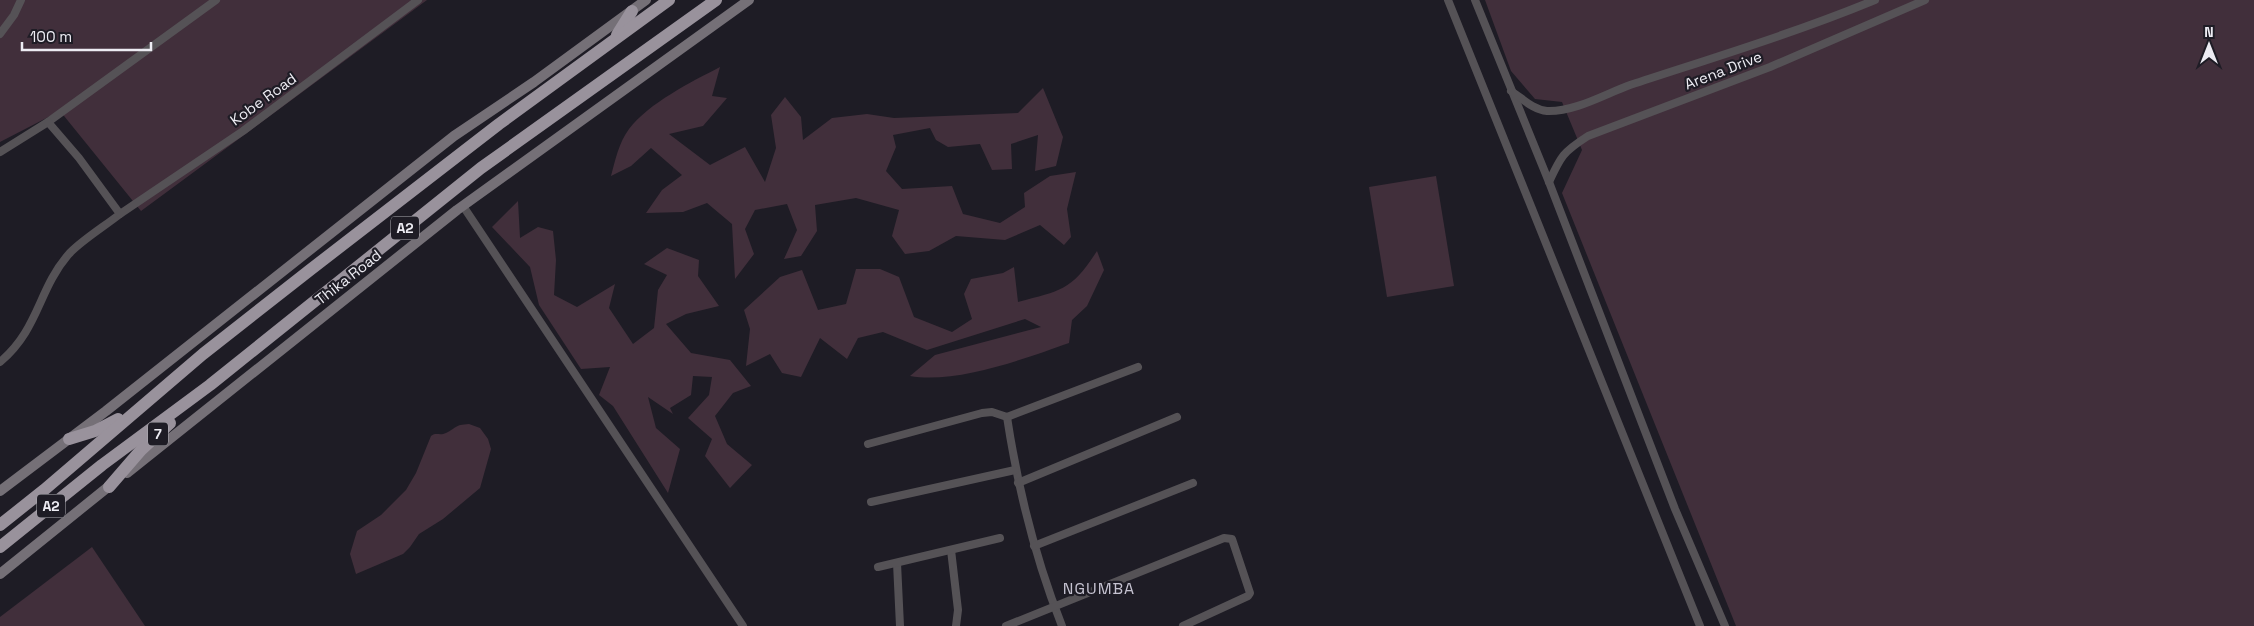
<svg xmlns="http://www.w3.org/2000/svg" width="2254" height="626" font-family="'Space Grotesk',sans-serif">
<style>
.green{fill:#412f3b}
.lines{fill:none;stroke-linecap:round;stroke-linejoin:round}
.minor{stroke:#555256;stroke-width:8}
.secondary{stroke:#757077;stroke-width:10}
.trunk{stroke:#99929c;stroke-width:12}
.labels{text-anchor:middle;dominant-baseline:central;stroke-width:4.5;stroke-linejoin:round;paint-order:stroke}
.shield{fill:#1e1c25;stroke:#afaeb5;stroke-width:1}
.shield-label{font-size:14px;font-weight:bold;fill:#edecf3}
.street-label{font-size:15px;fill:#edecf3;stroke:#1e1c25}
.neighbourhood-label{font-size:16px;letter-spacing:1px;fill:#c6c3d1;stroke:#1e1c25}
</style>
<rect width="100%" height="100%" fill="#1e1c25"/>
<g class="green">
<polygon points="0,0 427,0 141,211 60,111 0,142"/>
<polygon points="1485,0 2254,0 2254,626 1736,626 1562,193 1582,150 1562,102 1535,99 1511,71"/>
<path d="M720,67L712,96L727,98L703,126L669,134L710,165L745,147L765,182L776,148L771,115L785,97L801,117L803,140L832,118L867,114L894,118L1018,113L1043,88L1063,137L1056,166L1035,171L1038,135L1011,144L1012,169L992,170L980,144L948,147L936,140L930,128L893,135L896,147L886,171L902,189L952,186L963,214L1000,223L1025,207L1024,193L1050,176L1076,172L1067,209L1071,237L1064,245L1040,225L1005,240L956,236L929,251L905,254L892,236L899,210L856,198L815,205L817,231L801,256L784,259L797,230L787,204L755,210L745,229L754,254L735,279L732,224L707,203L683,212L646,213L662,190L682,175L651,148L631,166L611,176C615,161 619,142 629,129C649,103 691,82 720,67Z"/>
<polygon points="1436,176 1454,286 1387,297 1369,187"/>
<polygon points="518,201 520,238 538,227 553,231 556,260 554,295 577,307 615,284 609,308 633,344 654,328 658,290 667,275 644,264 667,248 699,260 698,276 719,306 686,314 666,324 691,353 730,360 751,386 733,393 715,416 727,444 752,465 730,488 705,456 712,439 688,418 709,395 712,377 693,376 691,395 670,408 673,414 648,397 656,428 680,449 668,493 613,406 599,395 610,367 581,369 539,305 530,267 492,227"/>
<path d="M1097,251L1104,270L1087,306L1072,320L1069,343C1024,359 956,384 910,376L935,355L1041,327L1025,319L927,350L883,332L858,338L847,359L820,338L801,377L782,373L770,354L746,366L750,329L744,310L780,277L802,270L818,310L846,304L856,269H880L899,277L914,317L952,332L972,319L964,294L971,279L1003,273L1014,267L1018,302C1062,290 1071,291 1097,251Z"/>
<path d="M469,424L480,428L488,439L491,449L480,488L443,519L419,534L410,547L403,554L356,574L350,554L357,531L381,515L406,490L416,473L431,436C436,432 440,436 446,433C458,427 454,425 469,424Z"/>
<polygon points="92,547 145,626 0,626 0,617"/>
</g>
<g class="lines">
<g class="minor">
<polyline points="1448,0 1700,626"/>
<polyline points="1475,0 1549,182 1675,509 1725,626"/>
<polyline points="0,34 14,15 21,0"/>
<path d="M1511,91C1522,98 1533,110 1547,111C1575,112 1605,94 1630,85C1712,58 1795,33 1875,0"/>
<polyline points="48,122 216,0"/>
<path d="M0,152L48,122L79,158L120,214C105,226 79,242 68,255C38,290 39,329 0,362"/>
<path d="M1549,182C1561,156 1563,152 1588,136L1770,67L1925,0"/>
<polyline points="463,206 743,626"/>
<polyline points="120,214 243,131 418,0"/>
<path d="M1007,417C1018,489 1035,558 1062,626"/>
<polyline points="868,444 982,413 992,412 1007,417 1138,367"/>
<polyline points="1018,483 1177,417"/>
<polyline points="871,502 1015,470"/>
<polyline points="1034,546 1193,483"/>
<polyline points="951,550 958,610 956,626"/>
<polyline points="897,563 900,626"/>
<polyline points="878,567 1000,538"/>
<polyline points="1006,626 1224,538 1232,539 1250,593 1248,596 1183,626"/>
</g>
<g class="secondary">
<polyline points="127,473 457,210 749,0"/>
<polyline points="0,491 106,411 454,136 534,82 646,0"/>
<polyline points="0,574 113,483"/>
</g>
<g class="trunk">
<polyline points="617,35 632,11"/>
<polyline points="69,439 95,431 118,419"/>
<polyline points="109,487 141,450 170,423"/>
<polyline points="0,525 44,490 203,354 310,270 499,124 669,0"/>
<polyline points="0,547 102,465 210,385 481,168 716,0"/>
</g>
</g>
<g class="labels">
<g class="shield">
<rect x="391" y="216.5" width="28" height="23" rx="4"/>
<rect x="148" y="422.5" width="20" height="23" rx="4"/>
<rect x="37" y="494.5" width="28" height="23" rx="4"/>
</g>
<g class="shield-label">
<text x="405" y="228">A2</text>
<text x="158" y="434">7</text>
<text x="51" y="506">A2</text>
</g>
<g class="street-label">
<text transform="translate(1723 70) rotate(-21)">Arena Drive</text>
<text transform="translate(263 99) rotate(-36)">Kobe Road</text>
<text transform="translate(348 277) rotate(-38)">Thika Road</text>
</g>
<g class="neighbourhood-label">
<text x="1099" y="588">NGUMBA</text>
</g>
</g>
<g transform="translate(2209 45)" stroke="#1e1c25" stroke-width="4" paint-order="stroke">
<path d="M0-4L9 19L0 12L-9 19Z" fill="#edecf3"/>
<text y="-8" font-size="14" font-weight="bold" text-anchor="middle" fill="#edecf3">N</text>
</g>
<path d="M22 42v8h129v-8" fill="none" stroke="#edecf3" stroke-width="2.5"/>
<text x="30" y="42" font-size="15" fill="#edecf3" stroke="#1e1c25" stroke-width="4" paint-order="stroke">100 m</text>
</svg>
